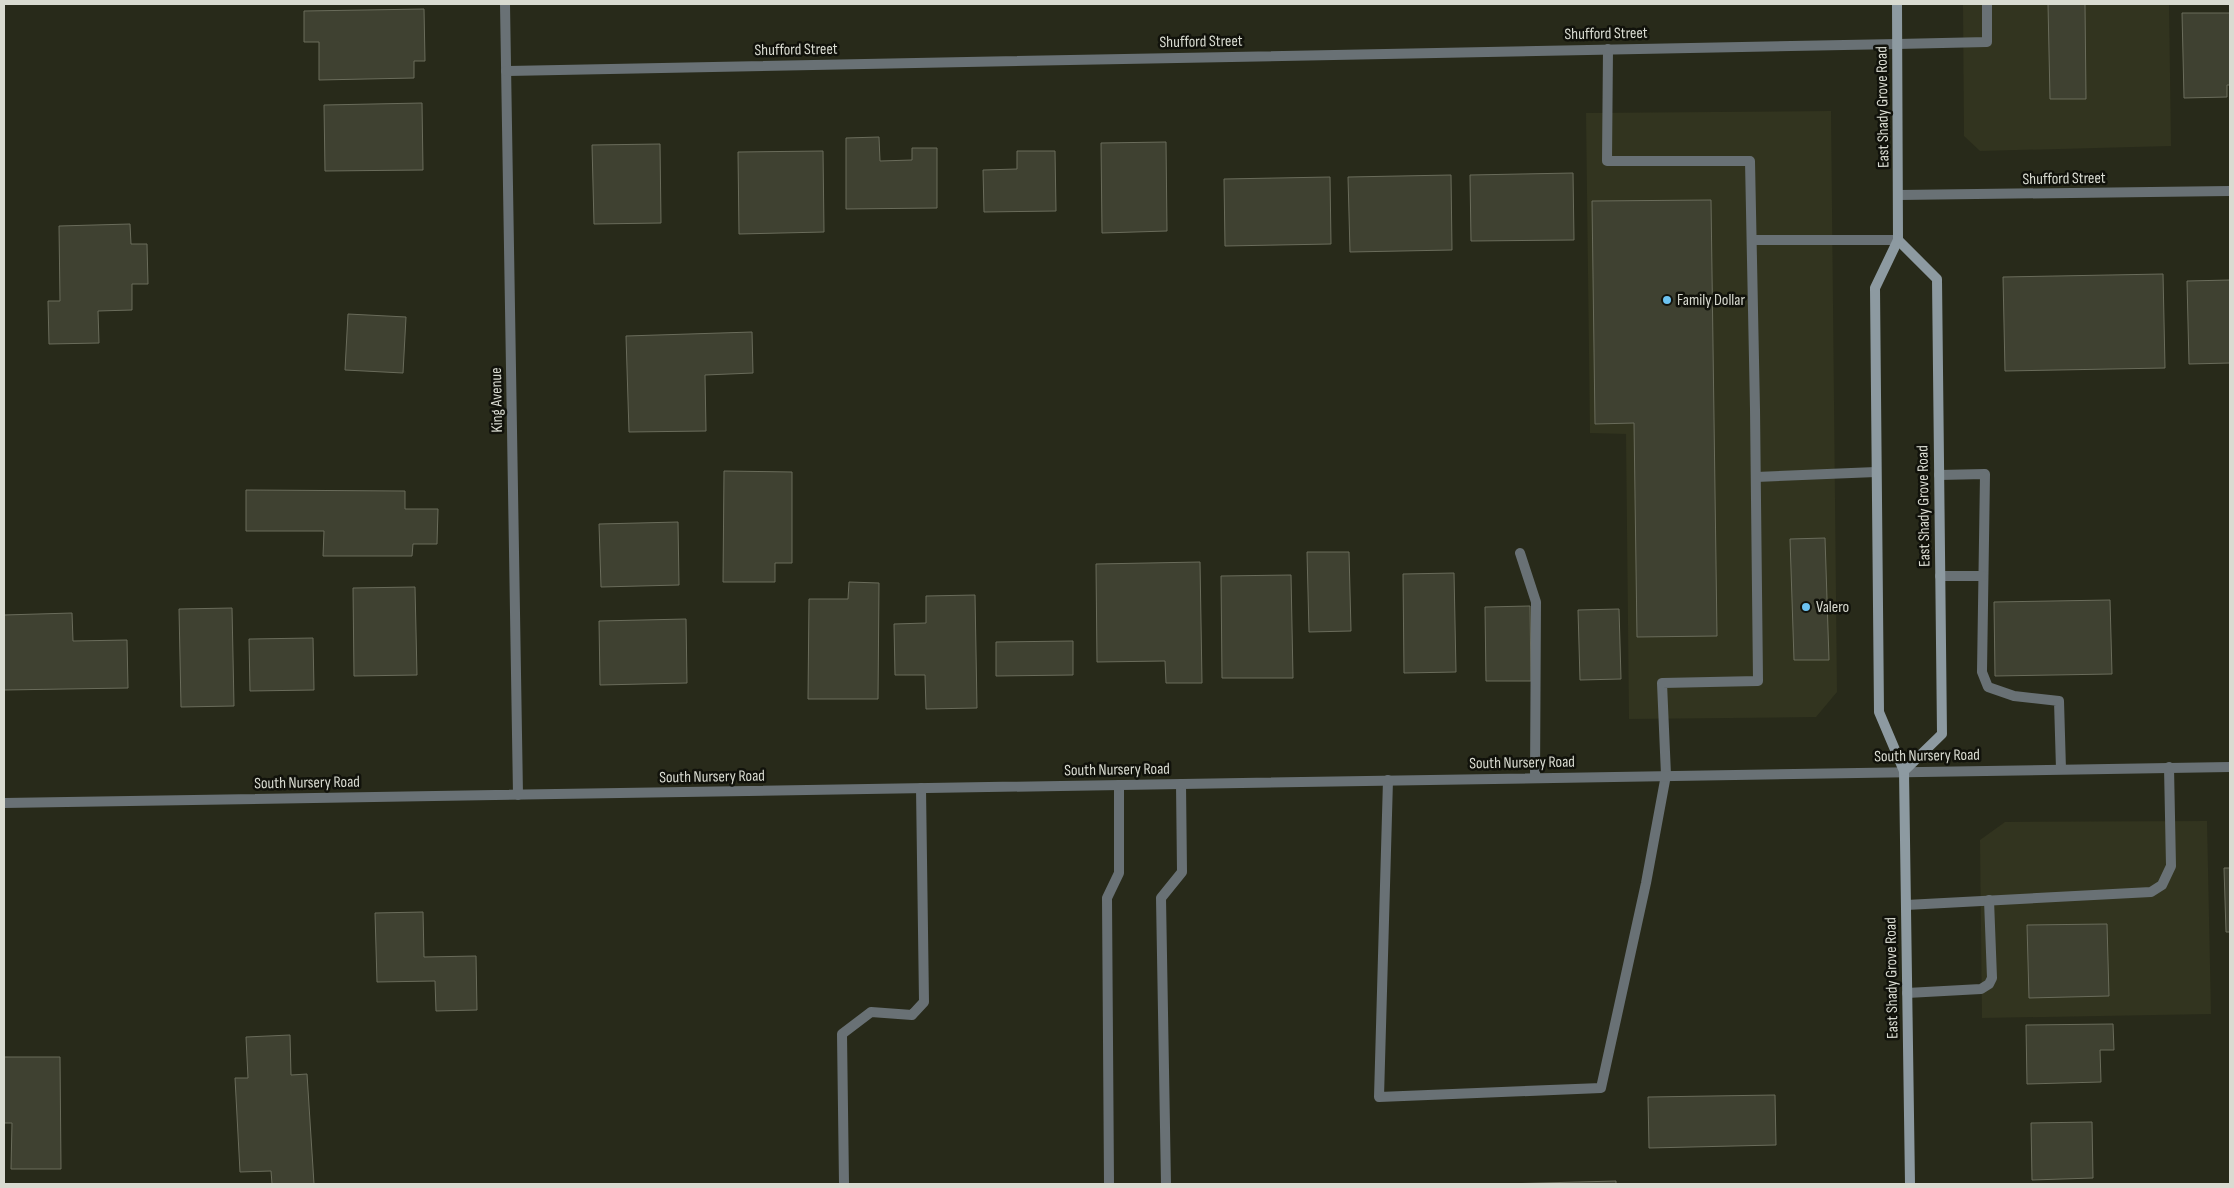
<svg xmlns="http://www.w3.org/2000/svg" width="2234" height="1188" font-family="'Sofia Sans Condensed',sans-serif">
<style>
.built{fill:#32341f}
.building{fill:#3f4131;stroke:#6a6c5b}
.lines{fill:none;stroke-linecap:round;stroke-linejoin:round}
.service{stroke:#697175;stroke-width:10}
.minor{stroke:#697175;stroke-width:10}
.tertiary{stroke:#697175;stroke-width:10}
.secondary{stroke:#8d9aa1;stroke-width:10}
.poi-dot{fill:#6cc3f2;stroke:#11120b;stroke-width:2}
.labels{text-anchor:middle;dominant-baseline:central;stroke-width:5;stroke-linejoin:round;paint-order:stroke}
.street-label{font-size:16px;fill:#d9dbd1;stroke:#11120b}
.poi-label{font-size:16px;fill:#d9dbd1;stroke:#11120b;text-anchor:start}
</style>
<rect width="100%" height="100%" fill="#282a1a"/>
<g class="built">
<polygon points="1963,4 2169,4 2171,146 1980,151 1964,136"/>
<polygon points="1831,111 1837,692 1816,717 1629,719 1626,434 1590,433 1586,113"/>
<polygon points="2207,821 2211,1014 1982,1018 1980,840 2005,822"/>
</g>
<g class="building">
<polygon points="2048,4 2085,4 2086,99 2050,99"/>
<polygon points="424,9 425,61 414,61 414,78 319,80 319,42 304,42 304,11"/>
<polygon points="2182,13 2230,13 2230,85 2227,85 2227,97 2184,98"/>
<polygon points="422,103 423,170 325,171 324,105"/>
<polygon points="879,137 880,161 912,160 912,148 937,148 937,208 846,209 846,138"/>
<polygon points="1166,142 1167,231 1102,233 1101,143"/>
<polygon points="660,144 661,223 594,224 592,145"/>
<polygon points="823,151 824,232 739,234 738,152"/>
<polygon points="1017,151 1055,151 1056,211 984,212 983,170 1017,169"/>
<polygon points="1573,173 1574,240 1471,241 1470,175"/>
<polygon points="1451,175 1452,250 1350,252 1348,177"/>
<polygon points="1330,177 1331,244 1225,246 1224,179"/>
<polygon points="1711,200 1717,636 1637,637 1634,423 1595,424 1592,201"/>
<polygon points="130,224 131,244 147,244 148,284 132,284 132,310 98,311 99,343 49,344 48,301 60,301 59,226"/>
<polygon points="2163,274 2165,368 2005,371 2003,277"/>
<polygon points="2230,280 2230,363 2189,364 2187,281"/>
<polygon points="348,314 406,317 403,373 345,370"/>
<polygon points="752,332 753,373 705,375 706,431 629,432 626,336"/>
<polygon points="724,471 792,472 792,563 775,563 775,582 723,582"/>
<polygon points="246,490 405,491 405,509 438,509 437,544 413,544 412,556 323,556 324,531 246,531"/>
<polygon points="678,522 679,585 601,587 599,524"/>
<polygon points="1825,538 1829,660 1794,660 1790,539"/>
<polygon points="1307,552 1349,552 1351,631 1309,632"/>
<polygon points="1200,562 1202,683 1166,683 1165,661 1097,662 1096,564"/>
<polygon points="1454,573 1456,672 1404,673 1403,574"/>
<polygon points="1291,575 1293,678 1222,678 1221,576"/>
<polygon points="849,582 879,583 878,699 808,699 809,599 848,599"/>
<polygon points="415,587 417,675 354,676 353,588"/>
<polygon points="975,595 977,708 926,709 925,675 895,675 894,624 926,623 926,596"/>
<polygon points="2110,600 2112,674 1995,676 1994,602"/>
<polygon points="1530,606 1531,681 1486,681 1485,607"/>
<polygon points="232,608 234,706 181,707 179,609"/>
<polygon points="1619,609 1621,679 1580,680 1578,610"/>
<polygon points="72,613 73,641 127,640 128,688 4,690 4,615"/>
<polygon points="686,619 687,683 600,685 599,621"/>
<polygon points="313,638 314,690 250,691 249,639"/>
<polygon points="1073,641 1073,675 996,676 996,642"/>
<polygon points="2224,868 2230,868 2230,932 2226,932"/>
<polygon points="423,912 424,957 476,956 477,1010 436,1011 435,981 377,982 375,913"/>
<polygon points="2107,924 2109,996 2029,998 2027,925"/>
<polygon points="2113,1024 2114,1050 2100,1050 2101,1082 2027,1084 2026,1025"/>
<polygon points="290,1035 291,1075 307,1074 314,1184 272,1184 271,1171 240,1172 235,1078 248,1078 246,1037"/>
<polygon points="4,1057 60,1057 61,1169 11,1169 12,1123 4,1123"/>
<polygon points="1775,1095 1776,1145 1649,1148 1648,1097"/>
<polygon points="2092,1122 2093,1178 2032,1180 2031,1123"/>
<polygon points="1616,1181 1616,1184 1503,1184"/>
</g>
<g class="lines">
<g class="service">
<polyline points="1897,44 1987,42 1987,4"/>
<polyline points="1752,240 1898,240"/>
<polyline points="1939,475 1985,474 1982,672 1988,687 2014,696 2059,701 2061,769"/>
<polyline points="1756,477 1876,472"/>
<polyline points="1520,553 1536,602 1535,778"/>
<polyline points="1940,576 1983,576"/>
<polyline points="1388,780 1379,1097 1601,1088 1646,883 1666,775 1662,683 1758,681 1755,409 1750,161 1607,161 1608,49"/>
<polyline points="1906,905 2151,892 2162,885 2171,866 2169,767"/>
<polyline points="1907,993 1981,989 1989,984 1992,978 1989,900"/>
<polyline points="844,1184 842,1034 871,1012 912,1015 924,1002 921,788"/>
<polyline points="1109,1184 1107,898 1119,873 1119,785"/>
<polyline points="1166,1184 1161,898 1182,872 1181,784"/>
</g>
<g class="minor">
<polyline points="505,4 518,795"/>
<polyline points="506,71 1897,44"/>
<polyline points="1899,195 2230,191"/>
</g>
<polyline class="tertiary" points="4,803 2230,767"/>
<g class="secondary">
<polyline points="1897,4 1898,240 1875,288 1879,712 1904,771 1910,1184"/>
<polyline points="1898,240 1937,279 1942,734 1904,771"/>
</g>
</g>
<g class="poi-dot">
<circle cx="1667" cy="300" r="5"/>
<circle cx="1806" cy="607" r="5"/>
</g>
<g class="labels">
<g class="street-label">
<text transform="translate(1606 34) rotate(-1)">Shufford Street</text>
<text transform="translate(1201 42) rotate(-1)">Shufford Street</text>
<text transform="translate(796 50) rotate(-1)">Shufford Street</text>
<text transform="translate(1883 107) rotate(-91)">East Shady Grove Road</text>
<text transform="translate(2064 179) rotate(-1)">Shufford Street</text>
<text transform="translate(497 400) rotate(-91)">King Avenue</text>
<text transform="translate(1924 506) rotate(-91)">East Shady Grove Road</text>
<text transform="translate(1927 756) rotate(-1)">South Nursery Road</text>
<text transform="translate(1522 763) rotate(-1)">South Nursery Road</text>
<text transform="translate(1117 770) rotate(-1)">South Nursery Road</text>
<text transform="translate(712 777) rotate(-1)">South Nursery Road</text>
<text transform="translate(307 783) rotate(-1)">South Nursery Road</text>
<text transform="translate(1892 978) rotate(-91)">East Shady Grove Road</text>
</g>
<g class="poi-label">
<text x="1677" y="300">Family Dollar</text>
<text x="1816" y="607">Valero</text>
</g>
</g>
<rect width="2234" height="1188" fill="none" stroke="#d9dbd1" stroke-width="10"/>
</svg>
